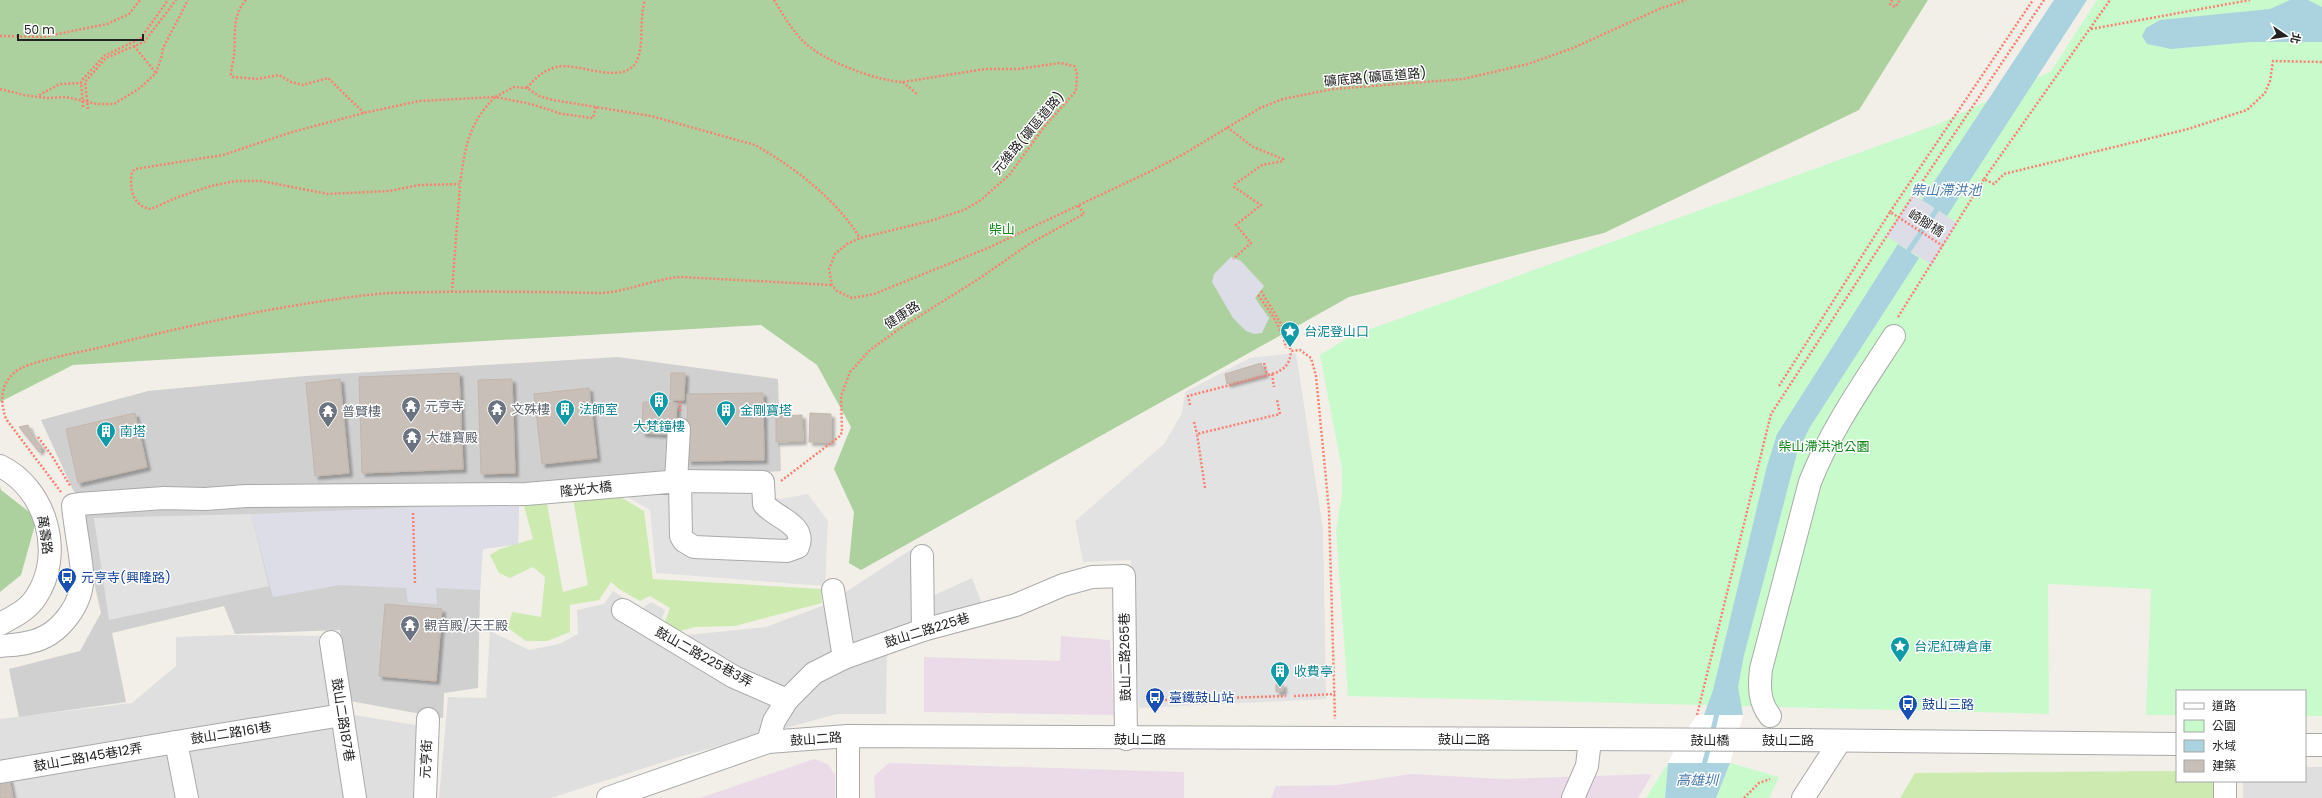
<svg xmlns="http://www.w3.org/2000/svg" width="2322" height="798" font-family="Poppins,'Noto Sans TC',sans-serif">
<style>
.residential{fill:#e0dfdf}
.industrial{fill:#ebdbe8}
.religious{fill:#d0d0d0}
.grass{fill:#cdebb0}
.forest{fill:#add19e}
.park{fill:#c8facc}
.parking{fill:#e2e2e2}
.plaza{fill:#dddde8}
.water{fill:#aad3df}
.pier{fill:#fff}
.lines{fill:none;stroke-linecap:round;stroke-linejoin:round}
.stream{stroke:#aad3df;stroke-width:5}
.building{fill:#c7bfb8;stroke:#c4b6ab;filter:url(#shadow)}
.minor-casing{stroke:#a9a9a9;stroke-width:24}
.path{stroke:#fa8072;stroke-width:2.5;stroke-dasharray:2 2;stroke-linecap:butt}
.minor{stroke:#fff;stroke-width:22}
.path-bridge{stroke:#fa8072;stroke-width:2.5;stroke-dasharray:2 2;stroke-linecap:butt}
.labels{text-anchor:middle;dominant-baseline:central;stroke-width:3;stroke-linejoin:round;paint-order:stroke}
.street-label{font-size:13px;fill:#222;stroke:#fff}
.park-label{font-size:13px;fill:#0c8416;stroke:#fff}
.culture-label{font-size:13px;fill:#0d838f;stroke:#fff;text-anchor:start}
.worship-label{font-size:13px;fill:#5b616d;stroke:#fff;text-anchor:start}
.transit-label{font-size:13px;fill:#164399;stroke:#fff;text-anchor:start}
.water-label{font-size:14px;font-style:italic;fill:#4a7aab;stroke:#fff}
</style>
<defs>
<filter id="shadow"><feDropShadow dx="3.5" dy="3.5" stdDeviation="1" flood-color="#0004"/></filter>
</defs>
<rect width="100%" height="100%" fill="#f2efe9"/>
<g class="residential">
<polygon points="912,549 917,603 972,578 990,624 887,650 886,714 837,714 679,757 551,798 439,798 448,697 486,698 490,631 529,650 559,644 578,634 577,610 604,604 613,591 642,609 651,602 665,610 659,626 677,636 766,627 827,604"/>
<polygon points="228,635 333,636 348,714 421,726 416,798 0,798 0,719 132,703 176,666 176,637"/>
<polygon points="2305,767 2322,767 2322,798 2243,798 2243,781 2305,781"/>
</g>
<g class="industrial">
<polygon points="1061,636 1110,640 1114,715 924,712 924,657 1060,661"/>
<polygon points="814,759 828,764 835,775 835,798 700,798"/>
<polygon points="889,763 1184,772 1184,798 875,798 874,776"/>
<polygon points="1411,774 1504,779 1652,774 1638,798 1271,798 1276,786 1337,785"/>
</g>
<polygon class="religious" points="618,357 778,379 781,471 519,489 518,544 481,549 478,688 444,693 443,718 350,701 340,630 235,634 224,606 112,633 126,702 19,717 9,669 80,651 101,613 86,547 80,500 73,490 41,420 148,391 305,376"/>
<g class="grass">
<polygon points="619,496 644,511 653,579 821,589 822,603 735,626 695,627 676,632 663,627 670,608 650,596 640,601 619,589 611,582 599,600 570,605 570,632 547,641 526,641 508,628 512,612 541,617 545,577 533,567 510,578 499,573 490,555 500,549 533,539 524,506 547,504 563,592 588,585 573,498"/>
<polygon points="2177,771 2177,781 2212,781 2216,785 2216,798 1900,798 1915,773"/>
</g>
<g class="forest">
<polygon points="0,0 1928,0 1859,110 1604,233 1349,297 861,570 849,563 854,512 834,469 851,427 817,365 761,325 73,365 0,402"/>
<polygon points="0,486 1,490 37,518 21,575 0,592"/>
</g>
<g class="park">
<polygon points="2097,0 2322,0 2322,716 2305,716 2305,691 2177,691 2177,715 2146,715 2151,589 2048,584 2049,714 1348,696 1336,531 1342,494 1342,469 1320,355 1351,336 1936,125 2051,71"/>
<polygon points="1668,763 1665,798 1646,798"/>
<polygon points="1730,763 1779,777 1769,798 1716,798"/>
</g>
<g class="parking">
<polygon points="1296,353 1323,529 1326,699 1139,708 1131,560 1083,562 1075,521 1164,444 1182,413 1185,392 1250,358"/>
<polygon points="771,485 770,497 780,499 808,494 828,521 825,586 656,573 650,510 624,495"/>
<polygon points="251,514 269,586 109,620 94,518"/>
</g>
<g class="plaza">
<polygon points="1914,194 1957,223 1932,265 1886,236"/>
<polygon points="1231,257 1241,261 1264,286 1255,298 1269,318 1262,333 1254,334 1246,331 1233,318 1212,282 1214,274"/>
<polygon points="469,505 519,505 518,544 483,549 480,590 436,588 437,604 408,602 406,588 340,585 273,597 251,514"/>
</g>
<g class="water">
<polygon points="2054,0 2087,0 1947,216 1922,200"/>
<polygon points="2290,0 2308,0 2322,7 2322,42 2250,42 2171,49 2147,44 2142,36 2146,28 2160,20 2270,9"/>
<polygon points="1898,244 1919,258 1810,427 1797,453 1744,655 1738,687 1743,715 1704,715 1713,690 1767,466 1777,434"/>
<polygon points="1668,763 1730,763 1716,798 1665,798"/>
</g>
<polygon class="pier" points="1697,715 1743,715 1730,763 1668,763 1677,744"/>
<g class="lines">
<g class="stream">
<polyline points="1905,256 1940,205"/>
<polyline points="1712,734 1718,709"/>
<polyline points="1703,769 1709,746"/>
</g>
</g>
<g class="building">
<polygon points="1261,363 1265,374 1227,384 1225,374"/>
<polygon points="459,373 463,469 362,473 359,377"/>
<polygon points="671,373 685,373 684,400 670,400"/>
<polygon points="340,379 349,473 315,476 306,383"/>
<polygon points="512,379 515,473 481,474 478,380"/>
<polygon points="589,388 597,458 542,464 534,394"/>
<polygon points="763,393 764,460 688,461 687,394"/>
<polygon points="643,402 677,403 675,435 642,433"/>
<polygon points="135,413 147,467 78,483 66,429"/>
<polygon points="810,413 831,414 831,442 809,442"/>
<polygon points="802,415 803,441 776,442 776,416"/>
<polygon points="28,425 33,437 42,447 39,452 19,427"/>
<polygon points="385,604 442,609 436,681 379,676"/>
<polygon points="1276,684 1283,684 1283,691 1276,692"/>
<polygon points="9,778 13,798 0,798 0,780"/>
</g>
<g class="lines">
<defs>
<g id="minor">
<path d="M0,466C46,488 65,554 36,597C28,610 13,617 0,624"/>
<polyline points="676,481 679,429"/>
<polyline points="922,556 923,630"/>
<polyline points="833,590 844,658"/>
<polyline points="623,610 734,677 787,700"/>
<polyline points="331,642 355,798"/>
<path d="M0,646C10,645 21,645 30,642C60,636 85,602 82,572C80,549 75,528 73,505L79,504L164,498L205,499L246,496L526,494L680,481L763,482L764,504C775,518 807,524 798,547L787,551L694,547L684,541L681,536L680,481"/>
<path d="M1770,716C1759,702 1759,687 1761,669L1810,482C1831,429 1863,384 1894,336"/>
<polyline points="768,742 774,721 787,700 814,673 844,658 923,630 1016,605 1063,585 1092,577 1124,576 1126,739"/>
<polyline points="2305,745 2322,745"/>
<polyline points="0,772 176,742"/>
<polyline points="2225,781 2225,798"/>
<polyline points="187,798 176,742 342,715"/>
<polyline points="425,798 428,719"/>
<polyline points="608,798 768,742 848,736 1792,740 2177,744"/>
<polyline points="848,798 848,736"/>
<polyline points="1573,798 1587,766 1590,740"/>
<polyline points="1803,798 1840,741"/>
</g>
</defs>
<use href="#minor" class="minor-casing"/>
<g class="path">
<path d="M246,0C231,16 236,38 234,57C233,63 231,69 231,75L233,77L257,79L279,75L291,82L303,85L328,78L364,113"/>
<path d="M774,0C783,15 792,30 804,42C823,61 877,81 903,82L985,69H1018L1060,63L1074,66L1077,72L1076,91L1044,127L1010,174L981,200L964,210L930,221L860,238L847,244L835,254L829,269L832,285L837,291L852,298L874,294L988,248L1149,172L1182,155L1260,108L1283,99L1333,89L1463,79L1528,64L1573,48L1659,9L1686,0"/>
<polyline points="1892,0 1890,4 1895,7 1900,0"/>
<polyline points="2091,29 2250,0"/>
<polyline points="0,36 43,37 107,24 129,14 140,0"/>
<polyline points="134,46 156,73"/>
<polyline points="903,82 917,94"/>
<path d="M527,88C535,78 543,71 556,67C577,61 627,89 638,58C644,41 639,19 645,0"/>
<polyline points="0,89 24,95 48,98 66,97 97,104 114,104 140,88 156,73 161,59 163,48 188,0"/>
<polyline points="39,95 60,84 82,83"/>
<polyline points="83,107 81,81 104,56 141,38 168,0"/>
<path d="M596,107L593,118L562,114L531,104L495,97C468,124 465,148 460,184L419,185L389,191L328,194L261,181H235L211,186L178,197L151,209C133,207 129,188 132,172L135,169L223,155L292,132L364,113L419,101L495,97L514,87L527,88L539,96L553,100L651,116L755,145C794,167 836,199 860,238"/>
<polyline points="88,109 85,82 106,58 144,42 176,0"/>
<polyline points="1227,127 1253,147 1283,159 1283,161 1262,165 1235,184 1234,187 1261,205 1236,225 1251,243 1233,259"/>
<polyline points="1984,179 2110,0"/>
<polyline points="1890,212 2033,0"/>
<polyline points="1261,291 1283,327 1291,351 1300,350 1311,358 1316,376 1329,510 1335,719"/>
<polyline points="452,292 460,185"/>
<path d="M1258,295C1270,312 1282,327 1286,348"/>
<polyline points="1898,317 1984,179 1994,184 2004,174 2188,129 2247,110 2265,93 2270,81 2273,61 2322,62"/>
<polyline points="1264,363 1267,375"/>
<path d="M1272,374C1284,370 1290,365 1291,351"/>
<polyline points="1779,386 1890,212 1898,217"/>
<polyline points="1190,405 1188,396 1272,374 1274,387"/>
<polyline points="680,411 680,400"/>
<polyline points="1194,422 1197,434"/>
<polyline points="38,437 52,456 71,487"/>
<polyline points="781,481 840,436 842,432 841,396 850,372 870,350 899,329 980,278 1029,244 1084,214 1078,205"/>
<polyline points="1205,488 1197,434 1280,414 1277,400"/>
<path d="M61,492L6,419C0,401 0,385 15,372C28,361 87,351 106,346C195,324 285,304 377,294C395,292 412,293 430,292C487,291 545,292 602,293C629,291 654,279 681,277L832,285"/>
<polyline points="413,513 415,585"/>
<polyline points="1294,696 1335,694"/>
<polyline points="1165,700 1286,696"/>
<polyline points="1697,715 1771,414 1914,194 2044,0"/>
<polyline points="1744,798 1759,783 1770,779"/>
</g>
<use href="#minor" class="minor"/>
<polyline class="path-bridge" points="1898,217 1943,246"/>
</g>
<defs>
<symbol id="sight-pin" viewBox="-11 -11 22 30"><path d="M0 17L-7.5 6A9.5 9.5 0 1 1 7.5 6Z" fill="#0f9aa8" stroke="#fff"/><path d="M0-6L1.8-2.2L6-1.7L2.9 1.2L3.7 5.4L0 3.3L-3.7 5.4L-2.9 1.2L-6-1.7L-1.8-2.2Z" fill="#fff"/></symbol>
<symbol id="building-pin" viewBox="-11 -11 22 30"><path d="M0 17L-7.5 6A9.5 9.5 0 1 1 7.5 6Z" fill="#0f9aa8" stroke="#fff"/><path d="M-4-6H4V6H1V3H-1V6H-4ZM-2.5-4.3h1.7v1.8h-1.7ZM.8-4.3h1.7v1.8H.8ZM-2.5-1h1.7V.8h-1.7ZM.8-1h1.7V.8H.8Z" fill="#fff"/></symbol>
<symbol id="temple-pin" viewBox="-11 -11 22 30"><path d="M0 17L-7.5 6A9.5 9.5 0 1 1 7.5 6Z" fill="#6b7280" stroke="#fff"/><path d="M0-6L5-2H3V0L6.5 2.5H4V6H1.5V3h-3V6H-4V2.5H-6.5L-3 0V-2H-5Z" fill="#fff"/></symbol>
<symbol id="bus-pin" viewBox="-11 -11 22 30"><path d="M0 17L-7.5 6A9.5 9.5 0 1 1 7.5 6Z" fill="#1a4fb4" stroke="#fff"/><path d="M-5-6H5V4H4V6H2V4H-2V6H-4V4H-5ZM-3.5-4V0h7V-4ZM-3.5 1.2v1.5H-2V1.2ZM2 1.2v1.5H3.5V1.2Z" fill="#fff"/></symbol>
</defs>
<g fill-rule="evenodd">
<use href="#sight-pin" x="1279" y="320" width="22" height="30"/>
<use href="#building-pin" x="648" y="390" width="22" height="30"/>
<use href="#temple-pin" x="400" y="395" width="22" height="30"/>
<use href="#temple-pin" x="486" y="398" width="22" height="30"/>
<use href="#building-pin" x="554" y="398" width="22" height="30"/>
<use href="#building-pin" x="715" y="399" width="22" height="30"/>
<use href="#temple-pin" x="317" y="400" width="22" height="30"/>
<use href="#building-pin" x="95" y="420" width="22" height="30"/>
<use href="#temple-pin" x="401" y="426" width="22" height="30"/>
<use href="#bus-pin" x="56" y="566" width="22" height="30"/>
<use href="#temple-pin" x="399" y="614" width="22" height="30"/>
<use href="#sight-pin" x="1889" y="635" width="22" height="30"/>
<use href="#building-pin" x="1269" y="660" width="22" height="30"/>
<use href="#bus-pin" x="1144" y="686" width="22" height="30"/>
<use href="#bus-pin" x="1897" y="693" width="22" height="30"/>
</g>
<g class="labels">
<g class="street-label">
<text transform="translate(1375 77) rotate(-5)">礦底路(礦區道路)</text>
<text transform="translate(1028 133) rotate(-50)">元維路(礦區道路)</text>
<text transform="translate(1926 223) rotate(32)">崎腳橋</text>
<text transform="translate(902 315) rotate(-33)">健康路</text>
<text transform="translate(586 489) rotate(-6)">隆光大橋</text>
<text transform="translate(45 535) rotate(82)">萬壽路</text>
<text transform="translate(927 630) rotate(-17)">鼓山二路225巷</text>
<text transform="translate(704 657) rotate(29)">鼓山二路225巷3弄</text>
<text transform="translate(1125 657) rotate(-91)">鼓山二路265巷</text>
<text transform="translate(343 720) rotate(81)">鼓山二路187巷</text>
<text transform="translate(231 733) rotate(-9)">鼓山二路161巷</text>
<text transform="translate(816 739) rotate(-4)">鼓山二路</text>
<text x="1140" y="739">鼓山二路</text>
<text x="1464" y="739">鼓山二路</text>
<text x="1710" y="740">鼓山橋</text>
<text x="1788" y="740">鼓山二路</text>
<text transform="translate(88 757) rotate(-10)">鼓山二路145巷12弄</text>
<text transform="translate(426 759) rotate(-87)">元亨街</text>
</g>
<g class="park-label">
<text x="1002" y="229">柴山</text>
<text x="1824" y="446">柴山滯洪池公園</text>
</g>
<g class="culture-label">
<text x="1304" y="331">台泥登山口</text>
<text x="579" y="409">法師室</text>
<text x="740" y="410">金剛寶塔</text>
<text x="659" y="426" text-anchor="middle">大梵鐘樓</text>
<text x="120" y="431">南塔</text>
<text x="1914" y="646">台泥紅磚倉庫</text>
<text x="1294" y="671">收費亭</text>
</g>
<g class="worship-label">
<text x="425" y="406">元亨寺</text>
<text x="511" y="409">文殊樓</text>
<text x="342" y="411">普賢樓</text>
<text x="426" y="437">大雄寶殿</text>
<text x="424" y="625">觀音殿/天王殿</text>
</g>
<g class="transit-label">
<text x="81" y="577">元亨寺(興隆路)</text>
<text x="1169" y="697">臺鐵鼓山站</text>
<text x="1922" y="704">鼓山三路</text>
</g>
<g class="water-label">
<text x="1946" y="190">柴山滯洪池</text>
<text x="1697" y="780">高雄圳</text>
</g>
</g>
<rect x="2176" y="690" width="130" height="92" fill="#ffffff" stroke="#a7a7a7"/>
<rect x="2184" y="703" width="20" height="6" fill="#ffffff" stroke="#a7a7a7"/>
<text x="2212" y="710" font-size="12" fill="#222222">道路</text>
<rect x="2184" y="720" width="20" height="12" fill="#c8facc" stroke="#a7a7a7"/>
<text x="2212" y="730" font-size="12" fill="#222222">公園</text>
<rect x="2184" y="740" width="20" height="12" fill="#aad3df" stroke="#a7a7a7"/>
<text x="2212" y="750" font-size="12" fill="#222222">水域</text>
<rect x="2184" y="760" width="20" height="12" fill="#c7bfb8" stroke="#a7a7a7"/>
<text x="2212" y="770" font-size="12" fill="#222222">建築</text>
<g transform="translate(2286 36) rotate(103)" stroke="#ffffff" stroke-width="3" paint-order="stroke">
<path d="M0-3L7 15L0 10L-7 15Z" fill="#222222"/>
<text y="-6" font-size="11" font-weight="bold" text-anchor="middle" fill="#222222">北</text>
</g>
<path d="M18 34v6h125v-6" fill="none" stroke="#222222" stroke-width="2"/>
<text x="24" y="34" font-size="12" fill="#222222" stroke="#ffffff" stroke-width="3" paint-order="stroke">50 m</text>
</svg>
